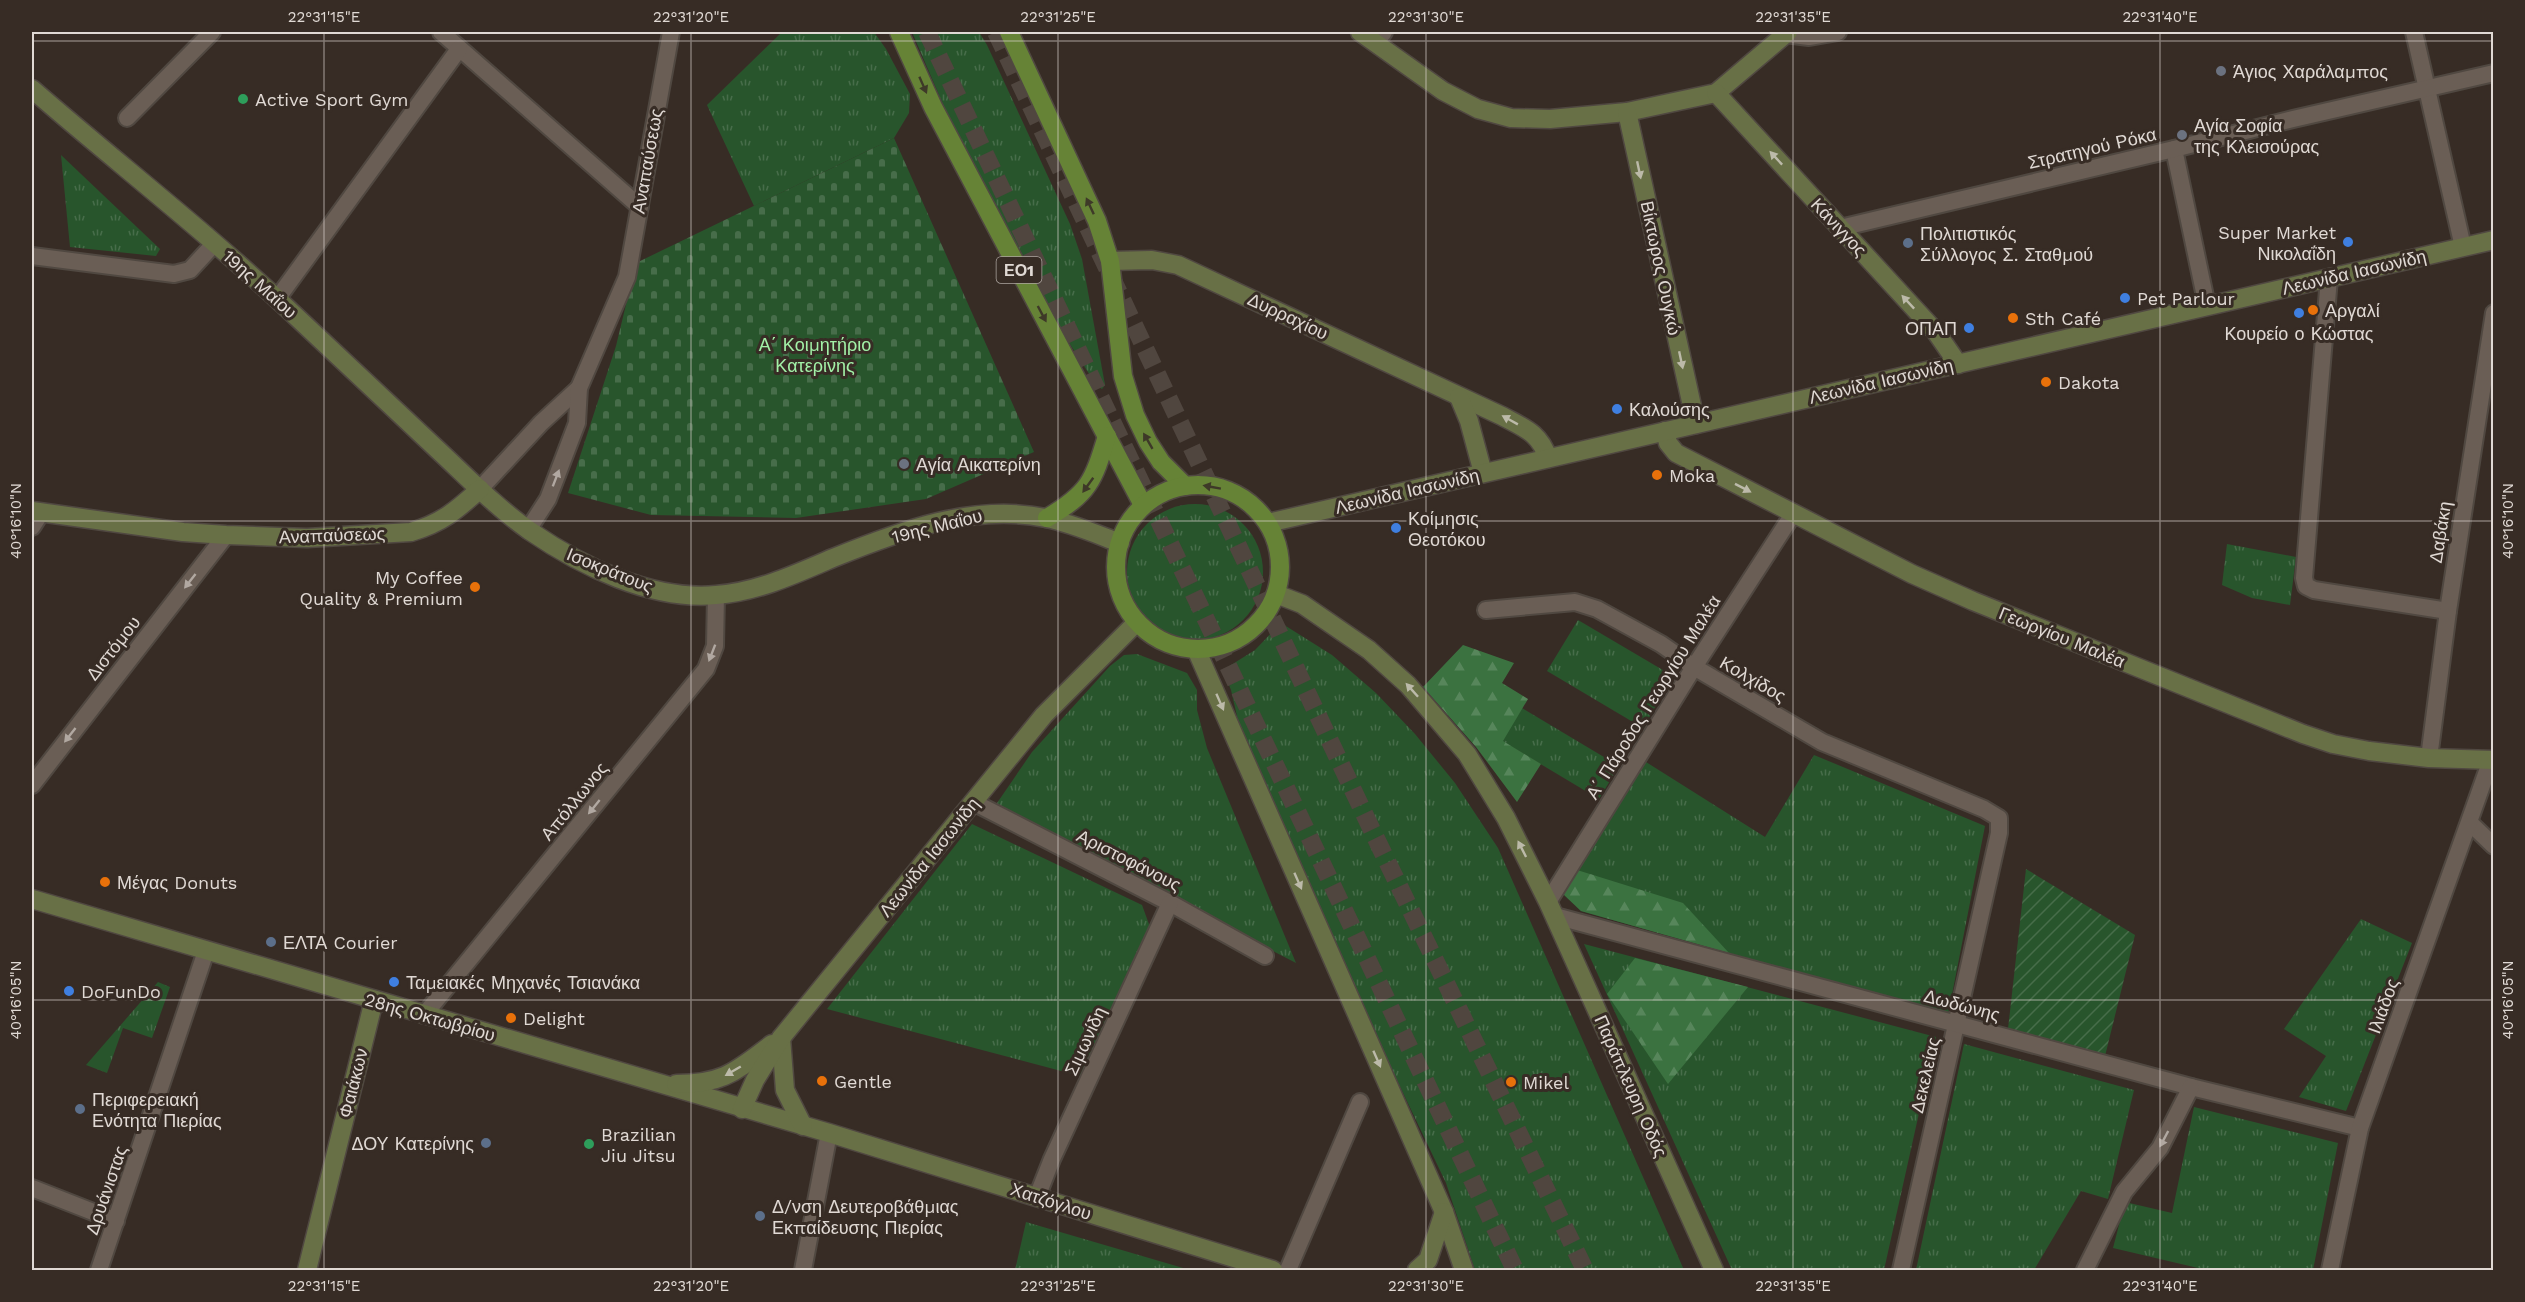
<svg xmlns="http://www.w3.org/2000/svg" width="2525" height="1302" font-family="'Work Sans',sans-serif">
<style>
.grass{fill:url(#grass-tufts)}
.forest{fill:url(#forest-firs)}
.cemetery{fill:url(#cemetery-stones)}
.garden{fill:url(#garden-furrows)}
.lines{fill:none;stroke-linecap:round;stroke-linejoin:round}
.highway-tunnel{stroke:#50463f;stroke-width:18;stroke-dasharray:18 9;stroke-linecap:butt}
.street-casing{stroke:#504841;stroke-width:20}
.secondary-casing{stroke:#504841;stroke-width:21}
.primary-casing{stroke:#504841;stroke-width:21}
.street{stroke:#6a5e55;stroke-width:16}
.secondary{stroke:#687046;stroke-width:18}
.primary{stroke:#668336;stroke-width:18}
.oneway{fill:#3e3928}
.oneway2{fill:#bcbaa9}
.oneway3{fill:#b1a8a1}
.ticks{fill:none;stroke:#e0d9d4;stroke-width:1.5;stroke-opacity:0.45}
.worship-dot{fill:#6b7280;stroke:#372c25;stroke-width:2}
.leisure-dot{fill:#2e9e5b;stroke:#372c25;stroke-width:2}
.shop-dot{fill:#3f7fe0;stroke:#372c25;stroke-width:2}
.service-dot{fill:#5c6f8a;stroke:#372c25;stroke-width:2}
.food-dot{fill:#e8710a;stroke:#372c25;stroke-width:2}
.labels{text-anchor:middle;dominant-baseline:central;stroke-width:6;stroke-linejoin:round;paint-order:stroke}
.shield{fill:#372c25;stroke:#ada5a0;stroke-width:1.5}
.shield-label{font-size:16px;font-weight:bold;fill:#e0d9d4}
.poi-label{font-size:18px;fill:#e0d9d4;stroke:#372c25;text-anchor:start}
.street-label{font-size:18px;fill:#e0d9d4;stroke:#372c25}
.park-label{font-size:18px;fill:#a2f1a7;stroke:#372c25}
.neatline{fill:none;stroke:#e0d9d4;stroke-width:2}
.ticks-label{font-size:15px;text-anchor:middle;fill:#e0d9d4}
</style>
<defs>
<pattern id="grass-tufts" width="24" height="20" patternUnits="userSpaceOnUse" patternTransform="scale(1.5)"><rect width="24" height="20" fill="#28552c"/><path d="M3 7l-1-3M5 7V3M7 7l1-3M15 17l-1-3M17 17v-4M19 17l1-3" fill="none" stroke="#476d4a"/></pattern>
<pattern id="forest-firs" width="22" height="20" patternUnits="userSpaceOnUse" patternTransform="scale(1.5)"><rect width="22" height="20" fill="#3b7240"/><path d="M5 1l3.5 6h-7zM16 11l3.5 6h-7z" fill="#57865b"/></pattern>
<pattern id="cemetery-stones" width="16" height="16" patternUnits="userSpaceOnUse" patternTransform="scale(1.5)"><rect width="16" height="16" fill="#28552c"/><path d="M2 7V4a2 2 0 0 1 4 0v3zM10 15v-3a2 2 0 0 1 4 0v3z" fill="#476d4a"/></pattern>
<pattern id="garden-furrows" width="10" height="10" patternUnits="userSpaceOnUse" patternTransform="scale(1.5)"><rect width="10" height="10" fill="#28552c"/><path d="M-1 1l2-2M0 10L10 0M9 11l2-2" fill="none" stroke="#476d4a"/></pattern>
</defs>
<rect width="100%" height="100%" fill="#372c25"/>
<g class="grass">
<polygon points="782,32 874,32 886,49 910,94 909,113 894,138 754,206 707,105"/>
<polygon points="912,32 979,32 987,45 1070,224 1082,259 1105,385 1102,389 1097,386 1051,315 954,130"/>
<polygon points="61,155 160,249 156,256 70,247"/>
<circle cx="1195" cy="572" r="68"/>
<polygon points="2227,544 2296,557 2290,605 2252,598 2222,585"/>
<polygon points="1578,620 1673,676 1643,728 1547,671"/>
<polygon points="1281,623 1332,655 1376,693 1415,734 1455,783 1498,848 1684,1270 1475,1270 1446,1183 1353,988 1240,729 1231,690 1223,670 1255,650"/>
<polygon points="1137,654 1187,673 1197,690 1197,710 1207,748 1296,963 995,806 1032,752 1110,666 1124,655"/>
<polygon points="1522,708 1619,766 1599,799 1502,741"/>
<polygon points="1814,755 1985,826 1948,1015 1581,911 1562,893 1646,762 1765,837"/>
<polygon points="972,824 1142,905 1150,927 1080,1076 827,1009"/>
<polygon points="2361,919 2412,943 2346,1111 2299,1097 2326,1056 2284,1029"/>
<polygon points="1584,944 1936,1037 1884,1270 1732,1270"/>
<polygon points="158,982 170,987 152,1038 123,1028 107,1073 86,1065"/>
<polygon points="1964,1044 2134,1090 2108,1199 2081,1191 2034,1270 1916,1270"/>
<polygon points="2194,1107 2338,1143 2313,1270 2197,1270 2198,1268 2113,1248 2125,1202 2172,1213"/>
<polygon points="1026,1222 1190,1270 1015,1270"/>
</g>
<g class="forest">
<polygon points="1463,645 1514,663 1502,683 1528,699 1503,741 1541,764 1517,802 1476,747 1423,687"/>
<polygon points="1577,870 1683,903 1729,953 1581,911 1562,893"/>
<polygon points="1635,958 1748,987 1668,1084 1607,994"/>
</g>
<polygon class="cemetery" points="894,138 1034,452 926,499 796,518 651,515 568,493 616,346 636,263"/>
<polygon class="garden" points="2026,869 2135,935 2105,1056 2008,1029"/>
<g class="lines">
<g class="highway-tunnel">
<polyline points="927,32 1515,1270"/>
<polyline points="996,32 1369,824 1585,1270"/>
</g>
<defs>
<g id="street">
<polyline points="441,32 640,207"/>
<polyline points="2414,32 2463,247"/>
<polyline points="1785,34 1809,37 1838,32"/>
<polyline points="1376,42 1384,32"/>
<polyline points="127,118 212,32"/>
<polyline points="2174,149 2207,306"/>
<polyline points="1840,228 2174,149 2293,119 2494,73"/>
<polyline points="32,256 174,274 190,270 214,244"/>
<polyline points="2329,278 2304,578 2306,586 2314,590 2448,611"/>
<polyline points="277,299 459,49"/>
<polyline points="480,489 541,423 579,388"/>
<polyline points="32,527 41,513"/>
<polyline points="528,530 548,499 577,423 579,388 627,277 671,32"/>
<polyline points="1486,610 1575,602 1597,609 1661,644 1694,667 1822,742 1984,809 1999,818 1999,833 1901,1270"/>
<polyline points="2429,758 2448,611 2494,313"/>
<polyline points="32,785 226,535"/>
<polyline points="973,802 1170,903 1265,956"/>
<polyline points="2470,823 2494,846"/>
<polyline points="1548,902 1694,667 1793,514"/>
<polyline points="1555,916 2191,1087 2360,1128"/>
<polyline points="424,1015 706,669 715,646 716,595"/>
<polyline points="32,1188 116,1221"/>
<polyline points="1037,1197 1052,1159 1170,903"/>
<polyline points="99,1270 206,951"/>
<polyline points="803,1270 829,1133"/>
<polyline points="1288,1270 1360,1102"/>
<polyline points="2085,1270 2124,1192 2160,1148 2191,1087"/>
<polyline points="2330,1270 2360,1128 2491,760"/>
</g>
<g id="secondary">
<polyline points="1360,32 1443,91 1478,109 1511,118 1550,119 1627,112 1716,93 1788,32"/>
<path d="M32,89C116,162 205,231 287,308C337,355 387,402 438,450C467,477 497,508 530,531C581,566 652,601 716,595C757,592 796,574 833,558C900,531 973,503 1046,518C1071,523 1096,534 1120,543"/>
<polyline points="1716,93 1936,332 1958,364"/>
<polyline points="1627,112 1696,424"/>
<path d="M1110,261L1152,260L1178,265L1502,416C1524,428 1539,432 1548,458"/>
<polyline points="1459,397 1469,421 1483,473"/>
<polyline points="1665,431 1668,443 1676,453 1912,574 1973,601 2303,734 2333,744 2369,751 2429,758 2494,760"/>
<path d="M32,511L183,532L226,535L307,538L411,532C442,523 457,510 480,489"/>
<polyline points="1268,523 2494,240"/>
<polyline points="1276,594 1302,604 1369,650 1408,685 1467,754 1506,818 1548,902 1714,1270"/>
<polyline points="1196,649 1444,1212 1464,1270"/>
<polyline points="32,899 829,1133 1273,1270"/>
<polyline points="781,1038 785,1090 803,1126"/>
<path d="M676,1084C724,1084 736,1071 772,1044"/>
<polyline points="742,1109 755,1080 781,1038 1044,715 1137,622"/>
<polyline points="307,1270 374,1000"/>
<polyline points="1417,1270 1428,1260 1444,1212"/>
</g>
<g id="primary">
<polyline points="899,32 933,107 1143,505"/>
<polyline points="1009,32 1097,221 1110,261 1123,376 1135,415 1148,442 1161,462 1185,486"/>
<circle cx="1198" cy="567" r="82"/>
<path d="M1047,518C1089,493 1093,482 1107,436"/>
</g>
</defs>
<use href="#street" class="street-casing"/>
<use href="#secondary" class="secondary-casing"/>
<use href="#primary" class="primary-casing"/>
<use href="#street" class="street"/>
<use href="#secondary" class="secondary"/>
<use href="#primary" class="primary"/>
</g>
<defs><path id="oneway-solid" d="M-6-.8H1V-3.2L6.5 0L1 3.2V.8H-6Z" transform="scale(1.5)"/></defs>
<g class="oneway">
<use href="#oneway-solid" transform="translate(923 85) rotate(66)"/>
<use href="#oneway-solid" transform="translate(1090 206) rotate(-115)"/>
<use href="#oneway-solid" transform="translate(1042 314) rotate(62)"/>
<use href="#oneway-solid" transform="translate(1148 441) rotate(-120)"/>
<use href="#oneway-solid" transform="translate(1088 485) rotate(126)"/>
<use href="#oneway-solid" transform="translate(1212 487) rotate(-170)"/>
</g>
<g class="oneway2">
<use href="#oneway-solid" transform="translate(1776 158) rotate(-133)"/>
<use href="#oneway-solid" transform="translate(1639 170) rotate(78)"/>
<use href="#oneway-solid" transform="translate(1908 302) rotate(-133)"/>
<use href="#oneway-solid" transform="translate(1681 360) rotate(78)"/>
<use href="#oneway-solid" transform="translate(1510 420) rotate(-151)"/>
<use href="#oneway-solid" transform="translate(1743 488) rotate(27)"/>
<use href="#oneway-solid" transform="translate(1412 690) rotate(-132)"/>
<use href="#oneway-solid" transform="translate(1220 702) rotate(66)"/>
<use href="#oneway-solid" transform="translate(1522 849) rotate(-117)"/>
<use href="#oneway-solid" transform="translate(1298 881) rotate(66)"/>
<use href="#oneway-solid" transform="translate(1377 1059) rotate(66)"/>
<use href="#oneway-solid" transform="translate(733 1071) rotate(150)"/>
</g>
<g class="oneway3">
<use href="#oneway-solid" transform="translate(556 478) rotate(-69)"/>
<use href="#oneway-solid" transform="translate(190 581) rotate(128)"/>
<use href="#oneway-solid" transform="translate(712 653) rotate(111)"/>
<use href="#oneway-solid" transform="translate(70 735) rotate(128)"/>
<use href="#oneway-solid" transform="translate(594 807) rotate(129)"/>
<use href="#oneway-solid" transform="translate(2164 1139) rotate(118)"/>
</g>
<path class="ticks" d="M324,32V1270M691,32V1270M1058,32V1270M1426,32V1270M1793,32V1270M2160,32V1270M32,41H2494M32,521H2494M32,1000H2494"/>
<g class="worship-dot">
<circle cx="2221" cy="71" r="6"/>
<circle cx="2182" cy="135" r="6"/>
<circle cx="904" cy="464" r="6"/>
</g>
<g class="leisure-dot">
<circle cx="243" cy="99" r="6"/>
<circle cx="589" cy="1144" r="6"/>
</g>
<g class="shop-dot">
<circle cx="2348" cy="242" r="6"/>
<circle cx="2125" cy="298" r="6"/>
<circle cx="2299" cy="313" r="6"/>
<circle cx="1969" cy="328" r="6"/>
<circle cx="1617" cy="409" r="6"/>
<circle cx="1396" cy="528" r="6"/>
<circle cx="394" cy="982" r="6"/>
<circle cx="69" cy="991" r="6"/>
</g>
<g class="service-dot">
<circle cx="1908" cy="243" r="6"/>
<circle cx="271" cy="942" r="6"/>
<circle cx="80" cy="1109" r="6"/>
<circle cx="486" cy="1143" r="6"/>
<circle cx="760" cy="1216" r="6"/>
</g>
<g class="food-dot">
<circle cx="2313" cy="310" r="6"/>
<circle cx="2013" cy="318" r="6"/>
<circle cx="2046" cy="382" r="6"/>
<circle cx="1657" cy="475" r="6"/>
<circle cx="475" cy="587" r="6"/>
<circle cx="105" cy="882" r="6"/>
<circle cx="511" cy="1018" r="6"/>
<circle cx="822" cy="1081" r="6"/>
<circle cx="1511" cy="1082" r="6"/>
</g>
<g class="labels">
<rect class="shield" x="996.5" y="257" width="45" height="26" rx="4.5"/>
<g class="shield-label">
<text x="1019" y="270">ΕΟ1</text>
</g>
<g class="poi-label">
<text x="2233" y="71">Άγιος Χαράλαμπος</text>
<text x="255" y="99">Active Sport Gym</text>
<text x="2194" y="125">Αγία Σοφία<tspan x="2194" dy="21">της Κλεισούρας</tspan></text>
<text x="2336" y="232" text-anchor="end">Super Market<tspan x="2336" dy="21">Νικολαΐδη</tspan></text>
<text x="1920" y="233">Πολιτιστικός<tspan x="1920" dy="21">Σύλλογος Σ. Σταθμού</tspan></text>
<text x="2137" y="298">Pet Parlour</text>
<text x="2325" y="310">Αργαλί</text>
<text x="2025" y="318">Sth Café</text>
<text x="1957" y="328" text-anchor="end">ΟΠΑΠ</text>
<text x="2299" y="333" text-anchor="middle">Κουρείο ο Κώστας</text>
<text x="2058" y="382">Dakota</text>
<text x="1629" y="409">Καλούσης</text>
<text x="916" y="464">Αγία Αικατερίνη</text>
<text x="1669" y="475">Moka</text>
<text x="1408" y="518">Κοίμησις<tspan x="1408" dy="21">Θεοτόκου</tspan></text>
<text x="463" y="577" text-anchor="end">My Coffee<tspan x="463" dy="21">Quality &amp; Premium</tspan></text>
<text x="117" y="882">Μέγας Donuts</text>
<text x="283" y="942">ΕΛΤΑ Courier</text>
<text x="406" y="982">Ταμειακές Μηχανές Τσιανάκα</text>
<text x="81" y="991">DoFunDo</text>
<text x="523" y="1018">Delight</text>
<text x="834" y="1081">Gentle</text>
<text x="1523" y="1082">Mikel</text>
<text x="92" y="1099">Περιφερειακή<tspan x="92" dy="21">Ενότητα Πιερίας</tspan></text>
<text x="601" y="1134">Brazilian<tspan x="601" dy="21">Jiu Jitsu</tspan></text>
<text x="474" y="1143" text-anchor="end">ΔΟΥ Κατερίνης</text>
<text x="772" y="1206">Δ/νση Δευτεροβάθμιας<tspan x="772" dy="21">Εκπαίδευσης Πιερίας</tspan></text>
</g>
<g class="street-label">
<text transform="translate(2092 148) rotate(-13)">Στρατηγού Ρόκα</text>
<text transform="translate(647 161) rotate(-80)">Αναπαύσεως</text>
<text transform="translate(1839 227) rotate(47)">Κάνιγγος</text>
<text transform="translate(1661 268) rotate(78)">Βίκτωρος Ουγκώ</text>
<text transform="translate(2354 272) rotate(-13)">Λεωνίδα Ιασωνίδη</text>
<text transform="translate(260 284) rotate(42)">19ης Μαΐου</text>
<text transform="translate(1288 316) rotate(25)">Δυρραχίου</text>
<text transform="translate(1881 381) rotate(-13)">Λεωνίδα Ιασωνίδη</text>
<text transform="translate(1407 491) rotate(-13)">Λεωνίδα Ιασωνίδη</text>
<text transform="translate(937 526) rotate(-14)">19ης Μαΐου</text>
<text transform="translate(2440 532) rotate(-81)">Δαβάκη</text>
<text transform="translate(332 535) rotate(-2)">Αναπαύσεως</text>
<text transform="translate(610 570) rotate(22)">Ισοκράτους</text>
<text transform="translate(2062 637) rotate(22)">Γεωργίου Μαλέα</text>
<text transform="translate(113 648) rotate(-52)">Διστόμου</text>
<text transform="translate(1753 679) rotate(30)">Κολχίδος</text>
<text transform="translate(1653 697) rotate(-58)">Α΄ Πάροδος Γεωργίου Μαλέα</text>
<text transform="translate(574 801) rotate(-51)">Απόλλωνος</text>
<text transform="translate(929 857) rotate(-51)">Λεωνίδα Ιασωνίδη</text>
<text transform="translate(1129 860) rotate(27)">Αριστοφάνους</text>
<text transform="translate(1962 1005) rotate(15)">Δωδώνης</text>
<text transform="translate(2383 1006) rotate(-70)">Ιλιάδος</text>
<text transform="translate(430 1017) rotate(16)">28ης Οκτωβρίου</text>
<text transform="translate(1085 1041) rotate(-65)">Σιμωνίδη</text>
<text transform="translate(1925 1075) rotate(-77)">Δεκελείας</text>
<text transform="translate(353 1083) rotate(-76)">Φαιάκων</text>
<text transform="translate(1631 1086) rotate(66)">Παράπλευρη Οδός</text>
<text transform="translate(106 1190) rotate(-71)">Δρυάνιστας</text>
<text transform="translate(1051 1201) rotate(18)">Χατζόγλου</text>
</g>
<g class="park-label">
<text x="815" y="344">Α΄ Κοιμητήριο<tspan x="815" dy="21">Κατερίνης</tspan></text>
</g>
</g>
<rect width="2525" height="1302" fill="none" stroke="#372c25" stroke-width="66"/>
<rect x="33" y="33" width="2459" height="1236" class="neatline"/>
<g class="ticks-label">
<text x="324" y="22">22°31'15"E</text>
<text x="691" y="22">22°31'20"E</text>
<text x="1058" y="22">22°31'25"E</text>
<text x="1426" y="22">22°31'30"E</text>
<text x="1793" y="22">22°31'35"E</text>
<text x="2160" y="22">22°31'40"E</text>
<text transform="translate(16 521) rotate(-90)" y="5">40°16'10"N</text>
<text transform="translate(2508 521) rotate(-90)" y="5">40°16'10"N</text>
<text transform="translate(16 1000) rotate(-90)" y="5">40°16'05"N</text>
<text transform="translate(2508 1000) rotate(-90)" y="5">40°16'05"N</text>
<text x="324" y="1291">22°31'15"E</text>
<text x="691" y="1291">22°31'20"E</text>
<text x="1058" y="1291">22°31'25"E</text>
<text x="1426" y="1291">22°31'30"E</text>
<text x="1793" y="1291">22°31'35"E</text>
<text x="2160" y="1291">22°31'40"E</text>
</g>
</svg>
